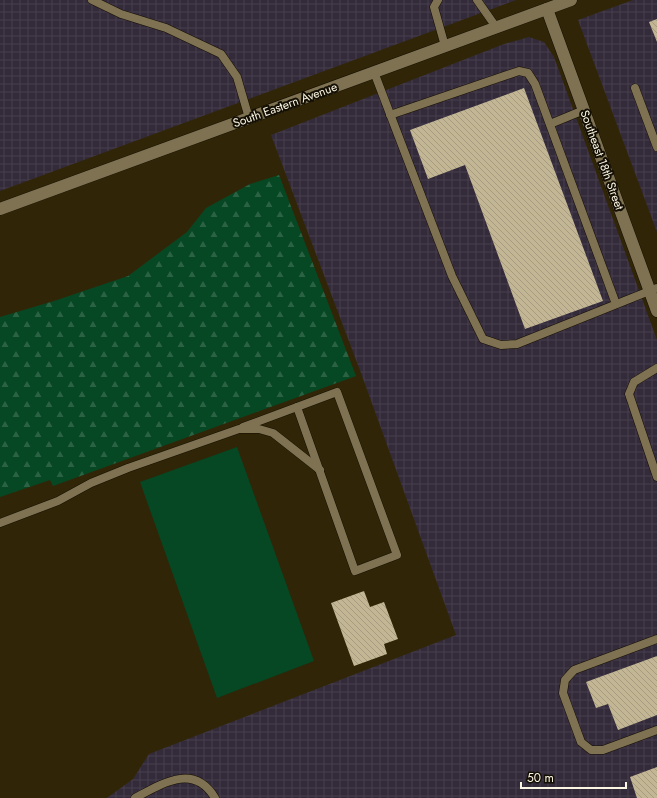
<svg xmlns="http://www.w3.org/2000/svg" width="657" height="798" font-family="Jost,sans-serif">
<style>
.industrial{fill:url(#industrial-grid)}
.forest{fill:url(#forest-firs)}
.pitch{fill:#064724}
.building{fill:url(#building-back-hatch)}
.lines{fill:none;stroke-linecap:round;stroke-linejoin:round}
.lane-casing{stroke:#160f00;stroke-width:9}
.street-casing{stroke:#160f00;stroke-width:13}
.secondary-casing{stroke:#160f00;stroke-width:13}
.lane{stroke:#7e7253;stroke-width:8}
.street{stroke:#7e7253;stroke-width:12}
.secondary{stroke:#7e7253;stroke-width:12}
.labels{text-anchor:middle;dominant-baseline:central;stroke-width:4;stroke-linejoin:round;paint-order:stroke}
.street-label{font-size:12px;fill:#fbf5e3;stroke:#140f04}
</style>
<defs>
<pattern id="industrial-grid" width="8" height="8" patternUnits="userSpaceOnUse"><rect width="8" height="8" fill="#332a3a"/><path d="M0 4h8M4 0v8" fill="none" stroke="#473f4d"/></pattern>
<pattern id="forest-firs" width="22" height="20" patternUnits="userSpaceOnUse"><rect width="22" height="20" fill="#064724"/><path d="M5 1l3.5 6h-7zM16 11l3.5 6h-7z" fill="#2b6244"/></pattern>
<pattern id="building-back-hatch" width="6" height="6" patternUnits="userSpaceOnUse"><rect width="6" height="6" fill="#c2b694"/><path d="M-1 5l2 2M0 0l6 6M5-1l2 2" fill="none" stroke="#a49b80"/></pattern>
</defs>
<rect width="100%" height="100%" fill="#302607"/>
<g class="industrial">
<polygon points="0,0 516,0 0,191"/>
<polygon points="633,0 657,0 657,232 578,20"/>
<polygon points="529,37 544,42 554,57 657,340 657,798 107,798 133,779 149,754 456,635 361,373 271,135 504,44"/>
</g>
<polygon class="forest" points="279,175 356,376 53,486 50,480 0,497 0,317 54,301 128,276 187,232 206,208 250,184"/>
<polygon class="pitch" points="237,447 314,661 217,698 140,482"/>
<g class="building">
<polygon points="657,19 657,42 649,22"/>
<polygon points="524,88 603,301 525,329 465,165 428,179 410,130"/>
<polygon points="364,591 370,607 384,602 398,639 384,644 387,654 354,666 331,603"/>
<polygon points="657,656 657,715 618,730 608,704 596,708 586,682"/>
<polygon points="657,767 657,798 637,798 630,777"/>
</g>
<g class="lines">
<defs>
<g id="lane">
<polyline points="92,0 121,14 166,28 221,54 237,77 249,118"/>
<polyline points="438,0 434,7 445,46"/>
<polyline points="477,0 496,27"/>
<polyline points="374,72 452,276 483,339 501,345 517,344 657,288"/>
<polyline points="635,88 657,147"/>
<polyline points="390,115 519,71 528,73 535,84 616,304"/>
<polyline points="550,124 584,110"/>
<polyline points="657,368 634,382 629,394 657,477"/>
<polygon points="337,392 397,555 355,571 297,407"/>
<polyline points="243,427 297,407"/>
<polyline points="0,523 58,501 91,483 128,468 239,429 259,429 273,433 320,470"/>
<polyline points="657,639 574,670 565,680 563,693 581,742 591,750 603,750 657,730"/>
<path d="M135,798C163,783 194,763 215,798"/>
</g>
<polyline id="street" points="547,9 657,311"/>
<polyline id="secondary" points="0,209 571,0"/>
</defs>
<use href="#lane" class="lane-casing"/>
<use href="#street" class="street-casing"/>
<use href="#secondary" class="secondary-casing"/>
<use href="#lane" class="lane"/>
<use href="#street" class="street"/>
<use href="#secondary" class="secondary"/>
</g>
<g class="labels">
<g class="street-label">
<text transform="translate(285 105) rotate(-20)">South Eastern Avenue</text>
<text transform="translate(602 160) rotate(70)">Southeast 18th Street</text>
</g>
</g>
<path d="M521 782v6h105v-6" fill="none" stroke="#fbf5e3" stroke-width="2"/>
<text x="527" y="782" font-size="12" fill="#fbf5e3" stroke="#140f04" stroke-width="3" paint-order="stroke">50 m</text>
</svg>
